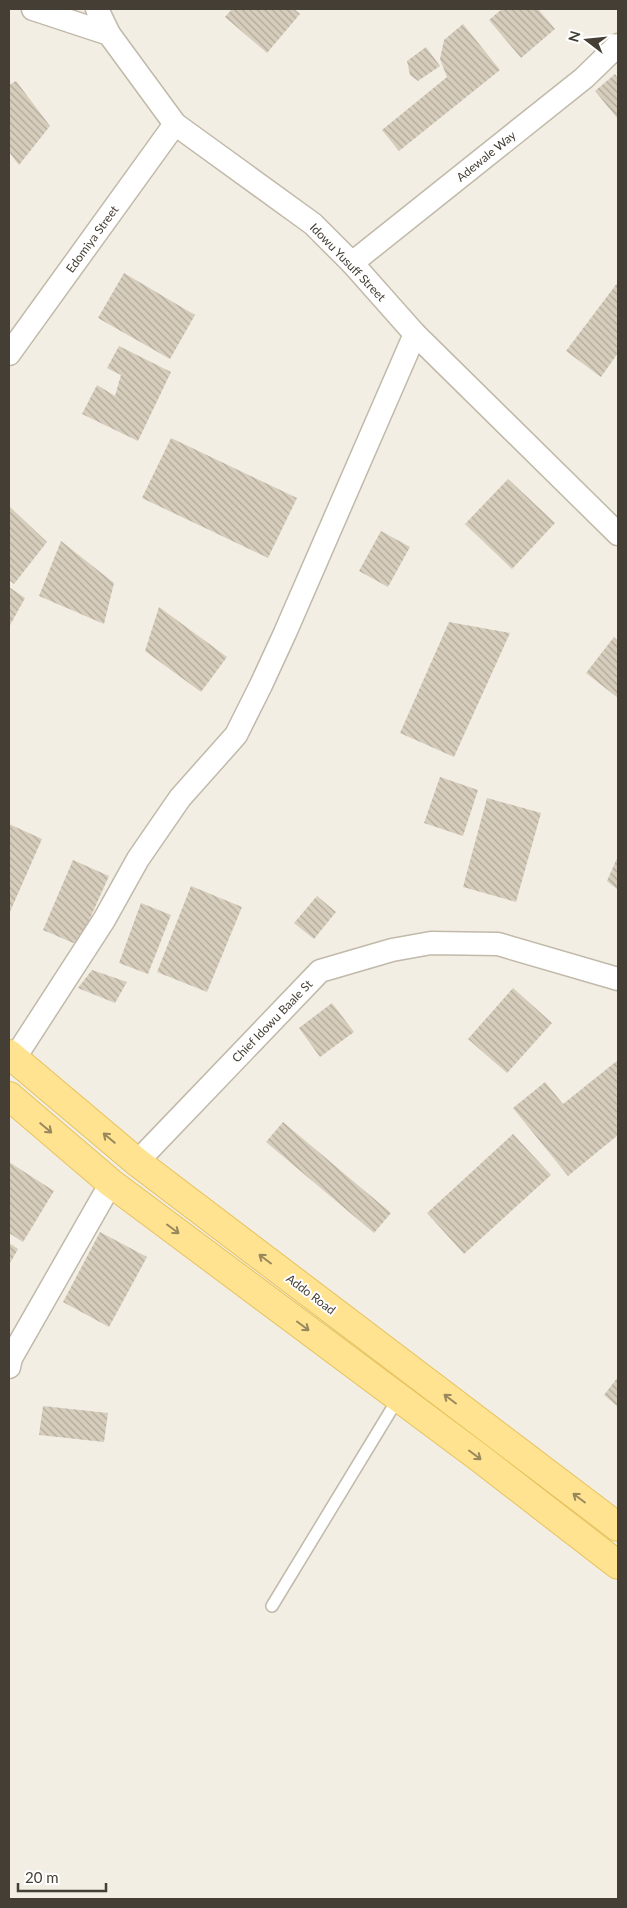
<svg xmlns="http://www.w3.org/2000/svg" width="627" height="1908" font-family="Lato,sans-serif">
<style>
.building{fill:url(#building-back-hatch)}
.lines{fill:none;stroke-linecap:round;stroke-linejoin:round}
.lane-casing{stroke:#c1b9a9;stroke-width:14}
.street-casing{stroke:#c1b9a9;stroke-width:25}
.primary-casing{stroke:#e6c25e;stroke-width:30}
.lane{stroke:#fff;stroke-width:11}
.street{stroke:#fff;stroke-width:22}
.primary{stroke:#ffe390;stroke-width:28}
.oneway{stroke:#98885d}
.labels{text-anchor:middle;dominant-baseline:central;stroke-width:4;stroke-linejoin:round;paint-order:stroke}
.street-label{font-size:12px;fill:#443e34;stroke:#fff}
</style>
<defs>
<pattern id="building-back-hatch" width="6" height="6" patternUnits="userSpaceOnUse" patternTransform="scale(1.25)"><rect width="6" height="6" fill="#d7cdbc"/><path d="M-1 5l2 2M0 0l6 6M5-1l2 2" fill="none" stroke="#b0a89a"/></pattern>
</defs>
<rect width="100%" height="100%" fill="#f2eee4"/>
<g class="building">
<polygon points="232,9 294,9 300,14 267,53 225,17"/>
<polygon points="502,9 538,9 555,29 521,58 489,20"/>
<polygon points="463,24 500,70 399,151 382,130 447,77 440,59 444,40"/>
<polygon points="426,47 440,66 418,81 410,75 407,61"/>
<polygon points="615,74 618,79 618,119 595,91"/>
<polygon points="16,81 50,126 19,165 9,152 9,85"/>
<polygon points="124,273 195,315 170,359 98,318"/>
<polygon points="618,282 618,353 601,377 566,351"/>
<polygon points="119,346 171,372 138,441 82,414 97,385 115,396 121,375 107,368"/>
<polygon points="171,438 297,498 268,558 142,498"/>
<polygon points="508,479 555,523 512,569 465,524"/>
<polygon points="9,506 47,542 14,584 9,580"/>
<polygon points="381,531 410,547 388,587 359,571"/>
<polygon points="61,541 114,583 104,624 39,596"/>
<polygon points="9,587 25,598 9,627"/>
<polygon points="159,607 227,657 201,692 145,651"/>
<polygon points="449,622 510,633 454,757 400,733"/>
<polygon points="614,637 618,641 618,698 586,673"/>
<polygon points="440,777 478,790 463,836 424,823"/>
<polygon points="487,798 541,813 516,902 463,887"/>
<polygon points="9,824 42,839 9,914"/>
<polygon points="618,856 618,890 607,881"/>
<polygon points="73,860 109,876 78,945 43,930"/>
<polygon points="191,886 242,907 207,992 157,972"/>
<polygon points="317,896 336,912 314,939 294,923"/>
<polygon points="141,903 171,915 148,974 119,963"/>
<polygon points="92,970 127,982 115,1003 78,988"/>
<polygon points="513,988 552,1023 507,1073 468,1039"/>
<polygon points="332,1003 354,1032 320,1057 299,1028"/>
<polygon points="618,1060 618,1135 568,1176 513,1108 545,1082 563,1104"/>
<polygon points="283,1122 391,1213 374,1233 266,1142"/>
<polygon points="513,1134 551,1175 464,1254 427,1213"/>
<polygon points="9,1162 54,1191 23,1242 9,1233"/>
<polygon points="100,1232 147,1257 109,1327 63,1302"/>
<polygon points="9,1243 18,1249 9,1265"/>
<polygon points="618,1377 618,1407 604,1395"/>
<polygon points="43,1406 108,1413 104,1442 39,1435"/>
</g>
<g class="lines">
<defs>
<polyline id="lane" points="272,1606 399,1397"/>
<g id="street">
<polyline points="33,9 109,34 175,124 313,224 352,263 415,334 618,534"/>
<polyline points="97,9 109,34"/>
<polyline points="352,263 584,78 618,45"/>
<polyline points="9,354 175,124"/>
<polyline points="14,1059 104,920 138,859 180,798 236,735 261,685 285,633 415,334"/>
<polyline points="137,1162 320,971 392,950 431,943 498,944 618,979"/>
<polyline points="9,1367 11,1358 111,1183"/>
</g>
<g id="primary">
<polyline points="9,1054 137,1162 618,1527"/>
<polyline points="9,1096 111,1183 481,1459 618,1565"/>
</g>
</defs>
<use href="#lane" class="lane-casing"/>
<use href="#street" class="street-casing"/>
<use href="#primary" class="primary-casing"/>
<use href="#lane" class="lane"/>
<use href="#street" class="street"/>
<use href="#primary" class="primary"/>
</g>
<defs><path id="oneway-shaft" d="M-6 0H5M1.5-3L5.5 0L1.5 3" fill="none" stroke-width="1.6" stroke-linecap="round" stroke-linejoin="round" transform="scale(1.25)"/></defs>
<g class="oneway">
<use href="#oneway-shaft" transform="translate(46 1128) rotate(40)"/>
<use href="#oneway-shaft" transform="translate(109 1138) rotate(-140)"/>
<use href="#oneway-shaft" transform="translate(173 1229) rotate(37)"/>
<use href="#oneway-shaft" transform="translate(265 1259) rotate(-143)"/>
<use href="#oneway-shaft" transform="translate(303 1326) rotate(37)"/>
<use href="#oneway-shaft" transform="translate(450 1399) rotate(-143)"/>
<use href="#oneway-shaft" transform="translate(475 1455) rotate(37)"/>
<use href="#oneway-shaft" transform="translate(579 1498) rotate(-143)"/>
</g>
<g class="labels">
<g class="street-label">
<text transform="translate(486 156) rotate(-39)">Adewale Way</text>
<text transform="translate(92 239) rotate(-54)">Edomiya Street</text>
<text transform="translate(348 262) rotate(46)">Idowu Yusuff Street</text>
<text transform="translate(272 1021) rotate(-46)">Chief Idowu Baale St</text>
<text transform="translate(311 1294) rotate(37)">Addo Road</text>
</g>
</g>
<rect width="627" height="1908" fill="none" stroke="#443e34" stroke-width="20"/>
<g transform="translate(587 40) rotate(286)" stroke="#ffffff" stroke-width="4" paint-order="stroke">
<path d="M0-4L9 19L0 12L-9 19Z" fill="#443e34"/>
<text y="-8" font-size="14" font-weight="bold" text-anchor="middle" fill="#443e34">N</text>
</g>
<path d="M18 1883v8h88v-8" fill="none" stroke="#443e34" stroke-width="2.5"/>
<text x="25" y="1883" font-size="15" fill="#443e34" stroke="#ffffff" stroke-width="4" paint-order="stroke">20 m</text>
</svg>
